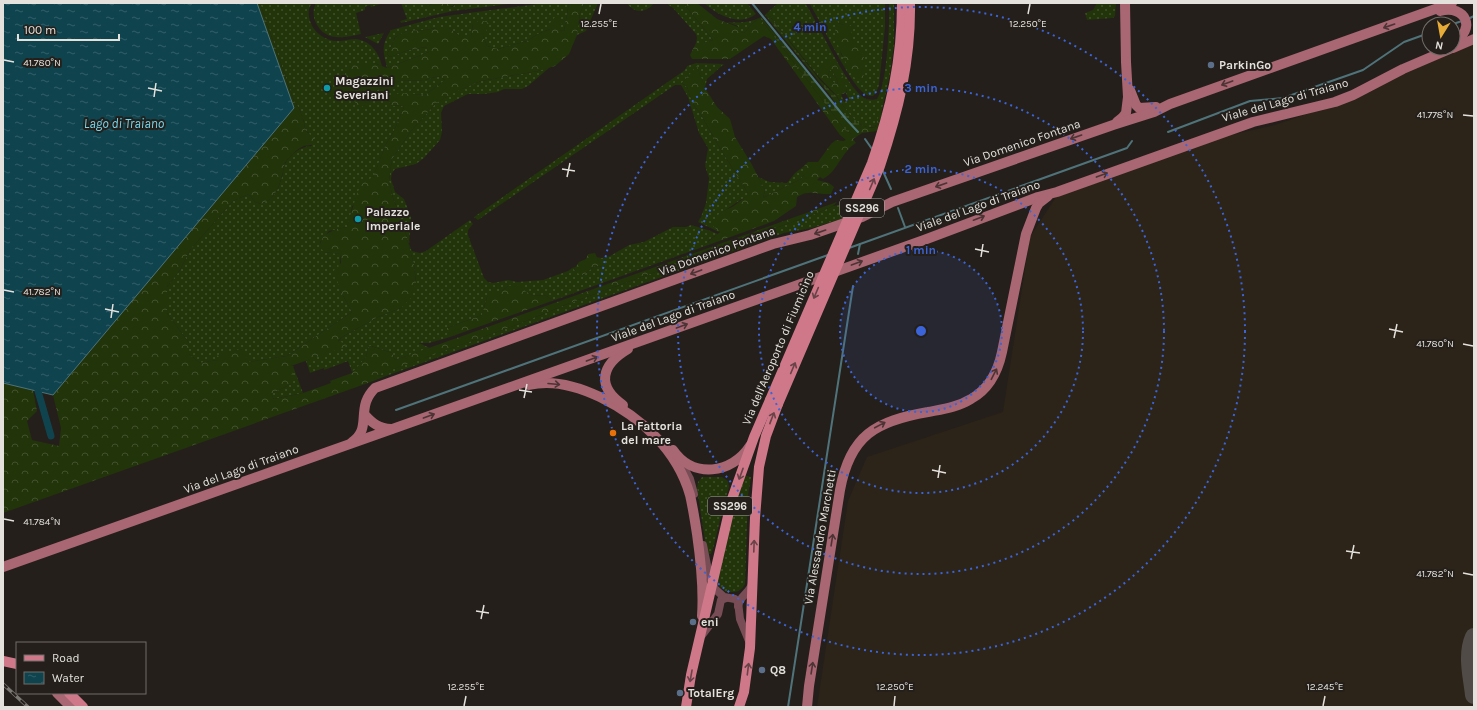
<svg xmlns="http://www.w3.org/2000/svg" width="1477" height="710" font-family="Karla,sans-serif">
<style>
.built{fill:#2c2419}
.grass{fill:url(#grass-dots);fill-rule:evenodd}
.forest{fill:url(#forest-crowns);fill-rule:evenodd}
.wetland{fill:url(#wetland-marsh)}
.water{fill:url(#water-ripples);stroke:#4f737a}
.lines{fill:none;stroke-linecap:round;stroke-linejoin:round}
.stream{stroke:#4f737a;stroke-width:2}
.canal{stroke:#0f444f;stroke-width:7}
.taxiway{stroke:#504b46;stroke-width:18}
.street{stroke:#784d55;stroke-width:8}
.secondary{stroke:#a96673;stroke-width:10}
.primary{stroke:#cf788a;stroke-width:10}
.rail-casing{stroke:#7b7773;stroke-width:3.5}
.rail{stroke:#241f1a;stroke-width:2;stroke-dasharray:6;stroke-linecap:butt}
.primary-bridge{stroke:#cf788a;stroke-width:10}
.oneway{stroke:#4c3435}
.oneway2{stroke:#684347}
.ticks{fill:none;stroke:#e4e1dd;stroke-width:1.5}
.ring{fill:none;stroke:#3b64d9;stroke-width:2;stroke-dasharray:2 4}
.service-dot{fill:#5c6f8a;stroke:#241f1a;stroke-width:1.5}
.culture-dot{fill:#0f9aa8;stroke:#241f1a;stroke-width:1.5}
.food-dot{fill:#e8710a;stroke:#241f1a;stroke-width:1.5}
.labels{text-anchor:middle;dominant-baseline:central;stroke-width:4;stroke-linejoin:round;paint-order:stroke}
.shield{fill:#241f1a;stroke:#aaa7a2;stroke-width:1}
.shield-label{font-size:11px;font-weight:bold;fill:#e4e1dd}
.poi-label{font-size:12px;font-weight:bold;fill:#e4e1dd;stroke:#241f1a;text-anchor:start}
.street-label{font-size:12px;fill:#e4e1dd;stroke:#241f1a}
.water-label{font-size:13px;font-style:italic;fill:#74d9f1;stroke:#241f1a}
.ticks-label{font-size:10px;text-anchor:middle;fill:#e4e1dd;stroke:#241f1a;stroke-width:4;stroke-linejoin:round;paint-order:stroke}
.centre{fill:#3b64d9;stroke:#241f1a;stroke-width:2}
.ring-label{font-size:12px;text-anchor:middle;font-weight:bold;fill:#3b64d9;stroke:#241f1a;stroke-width:4;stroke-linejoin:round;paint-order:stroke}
</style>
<defs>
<pattern id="grass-dots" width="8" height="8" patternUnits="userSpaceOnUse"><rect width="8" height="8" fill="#21340a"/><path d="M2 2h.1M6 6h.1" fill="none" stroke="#41512d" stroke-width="1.8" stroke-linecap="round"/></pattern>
<pattern id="forest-crowns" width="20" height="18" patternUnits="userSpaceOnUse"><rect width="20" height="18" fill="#21340a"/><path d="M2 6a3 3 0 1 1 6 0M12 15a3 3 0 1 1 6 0" fill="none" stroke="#41512d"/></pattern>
<pattern id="wetland-marsh" width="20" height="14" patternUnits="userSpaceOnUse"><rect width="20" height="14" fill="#21340a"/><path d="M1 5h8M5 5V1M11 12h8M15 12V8" fill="none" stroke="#41512d"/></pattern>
<pattern id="water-ripples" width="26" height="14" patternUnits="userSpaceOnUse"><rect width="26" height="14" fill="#0f444f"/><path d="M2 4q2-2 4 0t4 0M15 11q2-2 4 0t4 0" fill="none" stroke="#325f68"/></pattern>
</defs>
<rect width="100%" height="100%" fill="#241f1a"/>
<polygon class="built" points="1474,42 1474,707 817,707 848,501 867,457 1003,412 1030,237 1056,197 1222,137 1275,125 1370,92 1441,54"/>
<g class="grass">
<path d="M260,3H312C308,9 308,14 310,21C314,33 325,41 338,41C344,41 350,39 356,39C371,41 379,53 382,66L374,63L348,78L351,98L369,102L377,90L400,81L425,80L439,76L445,80L425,95L409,94L388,100L392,106L400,105L404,107L393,133L386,144L373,178L352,207L350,219L347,227L329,231L320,242L324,252L340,254V290L352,312L287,356L248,362L241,349L228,353L217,360L200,363L189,354V343L167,313V287L180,270L190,250L233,201L249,194L255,202L261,204C276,199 279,187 283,173C283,170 284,166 285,164C290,154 301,146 312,146L309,133L305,130C305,122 300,107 294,101Z"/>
<path d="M316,3H384L371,7L370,5L365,7V10L356,13L361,34C343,38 324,42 315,21C313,15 313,9 316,3Z"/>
<polygon points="401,3 435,3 427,6 453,7 456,3 471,4 474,3 516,3 453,11 401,23 400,21 407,19"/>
<path d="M545,3H569L564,31L550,29L538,34L527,41L498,49L487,46L483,36L473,24L471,36H460L449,28H437L425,30L407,31L395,37L393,43L387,54L390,57L409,50L426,47L429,52L387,68C383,52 381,45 391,30L439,17Z"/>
<polygon points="585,3 598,3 586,31 577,35 580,13"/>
<path d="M627,3H654C647,13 634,14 627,3Z"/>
<polygon points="666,3 683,3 713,40 704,43 696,43 697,38 696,34 673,8"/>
<path d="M704,3H747L756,14C740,27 717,15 704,3Z"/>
<path d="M778,3H805C818,22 848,91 866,99C870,100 874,100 877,99C887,85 890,22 889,3H894V44L890,74L881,114L875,127C855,131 845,106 835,94H841L844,102L849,100L846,93L847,91L838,68L819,71L818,76L767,13Z"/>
<path d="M809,3H885V27L879,85L876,93L873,96C871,96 868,96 867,95C851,88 821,21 809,3ZM838,21V23L844,25L852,39L848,64L841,54Z"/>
<polygon points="1097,3 1116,3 1115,16 1113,18 1087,20 1085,13 1093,10"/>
<path d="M759,18L752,24L744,33L738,31V26L727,22C739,23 747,23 759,18Z"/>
<polygon points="384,33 378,44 365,37"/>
<path d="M696,63L724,64L707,79L705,88L697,67L682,83L687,87L693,104L700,113L718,145L748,193V196C737,201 728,209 718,215L719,232L698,222L701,217L706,203L709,178L705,166L708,148L699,133L688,97L681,85H675L478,220L474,217L685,70L687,66Z"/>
<polygon points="550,67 528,86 522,89 504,89 498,92 484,94 468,94 444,106 441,113 442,132 440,140 424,158 416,164 395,169 392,173 391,179 395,192 404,199 411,217 409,244 412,251 420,253 426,251 470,220 473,224 468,230 468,235 484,278 488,282 493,283 508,280 517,282 543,280 568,271 572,268 575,267 574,270 583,275 595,266 604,267 599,262 596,257 602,258 610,256 629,245 644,242 673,227 686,227 691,225 708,230 718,234 709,240 708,242 711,244 552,301 553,300 545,295 534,296 525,291 525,289 508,286 502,291 487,297 482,315 447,328 447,338 429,343 419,343 430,348 395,360 392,353 371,346 368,347 366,357 357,368 352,372 348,361 324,370 324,368 310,373 306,361 338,342 342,337 378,317 401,308 416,283 414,265 404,226 393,198 389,181 392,159 411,131 436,103 454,92 481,81 538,71"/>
<polygon points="830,70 832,70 838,82 837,84 833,82 828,75"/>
<polygon points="804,166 804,175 801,179 763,198 765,190 758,177 770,182 787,183 795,173"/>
<polygon points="839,205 847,206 841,219 812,228 784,233 386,376 376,375 516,325 570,303 820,212 833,206"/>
<polygon points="291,366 293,366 303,393 274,399 271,394 291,384"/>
<path d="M744,475L751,477L748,495L745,584C740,593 736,592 726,592L719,586L718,577L730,524Z"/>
<polygon points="702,477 722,477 728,481 729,487 723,508 714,545 711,554 707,554 697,488 698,482"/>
</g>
<g class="forest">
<path d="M257,3H260L294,101C300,107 305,122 305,130L314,138L315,143C311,146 308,145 304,146C297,149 289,157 285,163C284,166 283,170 283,172C279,187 276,199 261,204L255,202L249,194L233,201L190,250L180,270L167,287V313L189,343V354L200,363L217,360V356C224,352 233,351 241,349L246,354L248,362L287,356L352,312L340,290L334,270L341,263L340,254L324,252L320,247C320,233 335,229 347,227C351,217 356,189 364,182C367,180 370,179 373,177L386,144L393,133L404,107L400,105L392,106L388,100L399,93L425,95L445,80L439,76L425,80L400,81L377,90L369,102L360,108L351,98L339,100L332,93V88L347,78L346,72L348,66L374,63L387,68L429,52L426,47L409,50L390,57L387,54L393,43L395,37L407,31L425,30L437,28H449L460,36H471L473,24L480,20L489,23L486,32L483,36L487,46L498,49L527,41L538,34L550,29V23L555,17L562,22L559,30L564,31L569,3H585L580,13L577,35L569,54L555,66L538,71L481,81L455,92L436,103L411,131L392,159L389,181L393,198L404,226L414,265L416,283L411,298L401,308L378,317L342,337L338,341L346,344L345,347L291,366L294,380L291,384L271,394L274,399L303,393L331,383L330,381L352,373L366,357L368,347L371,346L392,353L395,360L837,202L833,206L820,212L570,303L516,325L377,375L386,376L368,383L3,513V383L33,390L37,411L27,421L32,440L59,446L61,428L53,395L294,108Z"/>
<polygon points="435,3 456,3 453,6 441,9 426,9 427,6"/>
<path d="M683,3H697L717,19L738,27L739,31L744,33L752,24L759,18L766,26L846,131L852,134L861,128V125L871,128L875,127L879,115L882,113L877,131L862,133L853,139L856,143C842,151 838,171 823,179L820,177L817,180L829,183L834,187L831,194C818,195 809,189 797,197L796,206L774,221L711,244L708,242C711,238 716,236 720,232L713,226C714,215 723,211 732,207C737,204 742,199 747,196L748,193L718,145L700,113L693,104L687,87L682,83L697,66L705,88L717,107L730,119L735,137L751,163L765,190L763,198L801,179L804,175V166L808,162H818L831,144L836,140L843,141L846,140L840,135L771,39L764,36L730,59H692L690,55L696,43H704L713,40Z"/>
<path d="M838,20V23L844,25L848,24L852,27V39L861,46L865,63L863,79L856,80C848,65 828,37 838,20Z"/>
<path d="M828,60C840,64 844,80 847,91C844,95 839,95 835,94L818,76L819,71ZM830,70H832L838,82L837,84L833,82L828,75Z"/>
<polygon points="595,253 599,262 606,267 595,266 583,275 577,273 574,269 579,262 586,259 588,254"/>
<polygon points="519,285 525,289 525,291 534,296 545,295 553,300 552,301 447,338 447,328 482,315 487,297 495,291 502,291 508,286"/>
</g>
<polygon class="wetland" points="767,13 820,80 836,96 850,115 861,125 861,128 856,134 852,134 846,131 766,26 759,18 761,17 830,100 836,104 830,95 765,15"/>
<polygon class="water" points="3,3 257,3 294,108 53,395 3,383"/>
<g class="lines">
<g class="stream">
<polyline points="752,3 846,119 858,132"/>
<polyline points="1468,19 1474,16"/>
<polyline points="1453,24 1462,21"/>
<polyline points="1168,132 1250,101 1283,98 1363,70 1404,42 1429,33"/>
<polyline points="865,139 872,149"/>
<polyline points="882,169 891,189"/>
<polyline points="898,208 905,227"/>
<polyline points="849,248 1127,148 1132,141"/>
<polyline points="858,254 860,244"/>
<polyline points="396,410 828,255"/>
<polyline points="788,707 853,286"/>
</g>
<polyline class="canal" points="38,391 51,436"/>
<path class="taxiway" d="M1474,637C1466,655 1472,676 1474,695"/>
<g class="street">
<polyline points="679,459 690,479 694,494"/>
<polyline points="703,545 709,575 715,589 724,597 735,599 738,602 740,619 749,641"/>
<path d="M738,606C740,595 749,594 752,584"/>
<polyline points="702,635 718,614 721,600 726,598"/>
</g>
<g class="secondary">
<path d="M1440,11C1466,4 1477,30 1453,42"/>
<polyline points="1453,48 1474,39"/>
<polyline points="1130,90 1136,105 1139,108 1156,107"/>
<polyline points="1117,122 1122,118 1126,113 1128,97 1126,62 1125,3"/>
<path d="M529,385C553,379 579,387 600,397C641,417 677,450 690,495C693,508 695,521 697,534C701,562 704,588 702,616"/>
<path d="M623,405C596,386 601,365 628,349"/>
<path d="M365,415C373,424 379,428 391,429"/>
<path d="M352,442C368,431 361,418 366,402C368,396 371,392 375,388L773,244L810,235L862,217L892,202L1113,125L1154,112L1170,104L1452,3"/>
<path d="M673,450C693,479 732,474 750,446"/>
<polyline points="3,567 646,339 924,240 1038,197 1057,192 1253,122 1335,102 1353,95 1403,69 1452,48"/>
<polyline points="57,693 71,707"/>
<path d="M807,707L809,686L840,490C850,435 876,421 928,412C943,409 958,407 971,399C989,389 998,371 1002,352L1026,234L1036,208L1039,203L1048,196"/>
</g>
<g class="primary">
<polyline points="3,661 17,664"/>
<polyline points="69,693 83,707"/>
<polyline points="686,707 691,675 732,499 754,437 770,400"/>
<polyline points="739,707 744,692 750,648 755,518 759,467 766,436 778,404"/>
</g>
<defs>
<polyline id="rail" points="3,684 28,707"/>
</defs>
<use href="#rail" class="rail-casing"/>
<use href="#rail" class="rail"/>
<g class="primary-bridge">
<path d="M770,400L872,163C891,108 902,61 902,3"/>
<path d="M778,404L880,166C898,112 911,61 910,3"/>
</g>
</g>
<defs><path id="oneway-shaft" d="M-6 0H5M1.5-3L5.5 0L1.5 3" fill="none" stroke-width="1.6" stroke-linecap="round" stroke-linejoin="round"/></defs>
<g class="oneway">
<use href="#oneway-shaft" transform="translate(1389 26) rotate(161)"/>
<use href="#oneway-shaft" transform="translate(1227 83) rotate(160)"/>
<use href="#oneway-shaft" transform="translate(1076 137) rotate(161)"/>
<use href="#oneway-shaft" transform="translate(1102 175) rotate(-20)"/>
<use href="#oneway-shaft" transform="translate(941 185) rotate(161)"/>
<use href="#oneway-shaft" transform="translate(979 218) rotate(-21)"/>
<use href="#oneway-shaft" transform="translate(820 232) rotate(161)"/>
<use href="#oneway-shaft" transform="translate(857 263) rotate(-20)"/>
<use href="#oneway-shaft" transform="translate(696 272) rotate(160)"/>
<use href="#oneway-shaft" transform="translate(682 326) rotate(-20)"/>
<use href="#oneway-shaft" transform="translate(592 359) rotate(-20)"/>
<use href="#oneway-shaft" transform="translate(994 374) rotate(-63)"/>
<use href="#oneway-shaft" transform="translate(554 384) rotate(5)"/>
<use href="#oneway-shaft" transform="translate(429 416) rotate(-20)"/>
<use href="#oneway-shaft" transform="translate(880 425) rotate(-28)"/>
<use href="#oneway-shaft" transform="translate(832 540) rotate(-81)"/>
<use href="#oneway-shaft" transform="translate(812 668) rotate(-81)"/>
</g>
<g class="oneway2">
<use href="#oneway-shaft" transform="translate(872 184) rotate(-67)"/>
<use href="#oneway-shaft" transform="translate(816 293) rotate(113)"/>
<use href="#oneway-shaft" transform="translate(793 368) rotate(-67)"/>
<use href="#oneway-shaft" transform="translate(772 418) rotate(-69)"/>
<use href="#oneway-shaft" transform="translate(741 474) rotate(110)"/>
<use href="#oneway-shaft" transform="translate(754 546) rotate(-88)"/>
<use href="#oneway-shaft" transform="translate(748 669) rotate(-83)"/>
<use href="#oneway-shaft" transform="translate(691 676) rotate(100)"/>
</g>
<path class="ticks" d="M599,14L601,4M1028,14L1030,4M4,60L14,62M148,88L162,91M154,97L156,83M1463,115L1473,116M562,169L575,171M567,177L570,163M975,249L989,252M981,257L983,244M4,290L14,292M105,309L119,312M111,318L113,304M1389,329L1403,332M1394,338L1397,324M1463,344L1473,346M519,390L532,392M524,398L527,384M932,470L946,473M938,478L940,465M4,519L14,521M1346,551L1360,553M1351,559L1354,545M1463,573L1473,575M476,611L489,613M481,619L484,605M464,706L466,696M894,706L895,696M1323,706L1325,696"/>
<circle cx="921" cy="331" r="81" fill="#3b64d9" fill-opacity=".12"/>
<g class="ring">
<circle cx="921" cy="331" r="81"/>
<circle cx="921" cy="331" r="162"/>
<circle cx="921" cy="331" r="243"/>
<circle cx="921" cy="331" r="324"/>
</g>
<g class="service-dot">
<circle cx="1211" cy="65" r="4"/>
<circle cx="693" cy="622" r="4"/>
<circle cx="762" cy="670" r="4"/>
<circle cx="680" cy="693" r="4"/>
</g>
<g class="culture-dot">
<circle cx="327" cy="88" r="4"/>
<circle cx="358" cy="219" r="4"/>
</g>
<circle class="food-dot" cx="613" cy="433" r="4"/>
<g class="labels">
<g class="shield">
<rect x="840" y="199" width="44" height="18" rx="3"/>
<rect x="708" y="497" width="44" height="18" rx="3"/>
</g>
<g class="shield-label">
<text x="862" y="208">SS296</text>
<text x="730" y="506">SS296</text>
</g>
<g class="poi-label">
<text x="1219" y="65">ParkinGo</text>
<text x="335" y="81">Magazzini<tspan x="335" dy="14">Severiani</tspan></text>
<text x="366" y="212">Palazzo<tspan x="366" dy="14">Imperiale</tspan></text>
<text x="621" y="426">La Fattoria<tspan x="621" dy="14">del mare</tspan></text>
<text x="701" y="622">eni</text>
<text x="770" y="670">Q8</text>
<text x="688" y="693">TotalErg</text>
</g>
<g class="street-label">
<text transform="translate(1285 100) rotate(-16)">Viale del Lago di Traiano</text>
<text transform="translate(1022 143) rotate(-19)">Via Domenico Fontana</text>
<text transform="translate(978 206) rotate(-20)">Viale del Lago di Traiano</text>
<text transform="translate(717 251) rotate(-20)">Via Domenico Fontana</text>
<text transform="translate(673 316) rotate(-20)">Viale del Lago di Traiano</text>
<text transform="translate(778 348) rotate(-67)">Via dell'Aeroporto di Fiumicino</text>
<text transform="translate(241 469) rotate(-20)">Via del Lago di Traiano</text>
<text transform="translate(820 537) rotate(-80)">Via Alessandro Marchetti</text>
</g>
<g class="water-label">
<text x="124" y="123">Lago di Traiano</text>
</g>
</g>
<g class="ticks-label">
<text x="599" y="27">12.255°E</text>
<text x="1028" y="27">12.250°E</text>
<text x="42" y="66">41.780°N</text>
<text x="1435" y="118">41.778°N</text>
<text x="42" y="295">41.782°N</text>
<text x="1435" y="347">41.780°N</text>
<text x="42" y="525">41.784°N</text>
<text x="1435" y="577">41.782°N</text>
<text x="466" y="690">12.255°E</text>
<text x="895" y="690">12.250°E</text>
<text x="1325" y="690">12.245°E</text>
</g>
<circle cx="921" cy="331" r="6" class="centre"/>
<g class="ring-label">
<text x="810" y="31">4 min</text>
<text x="921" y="92">3 min</text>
<text x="921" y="173">2 min</text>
<text x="921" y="254">1 min</text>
</g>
<rect width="1477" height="710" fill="none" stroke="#e4e1dd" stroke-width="8"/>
<rect x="16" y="642" width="130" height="52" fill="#241f1a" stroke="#716d68"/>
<rect x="24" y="655" width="20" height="6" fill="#cf788a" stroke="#716d68"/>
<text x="52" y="662" font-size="12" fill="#e4e1dd">Road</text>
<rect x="24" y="672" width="20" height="12" fill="url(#water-ripples)" stroke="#716d68"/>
<text x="52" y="682" font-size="12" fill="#e4e1dd">Water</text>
<g transform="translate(1441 36) rotate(191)"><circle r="19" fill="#241f1a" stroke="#716d68"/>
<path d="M0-3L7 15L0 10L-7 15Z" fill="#e7ac37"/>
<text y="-6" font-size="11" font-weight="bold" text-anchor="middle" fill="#e4e1dd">N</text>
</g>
<path d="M18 34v6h101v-6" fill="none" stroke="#e4e1dd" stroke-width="2"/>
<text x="24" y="34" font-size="12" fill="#e4e1dd" stroke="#241f1a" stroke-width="3" paint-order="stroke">100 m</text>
</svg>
